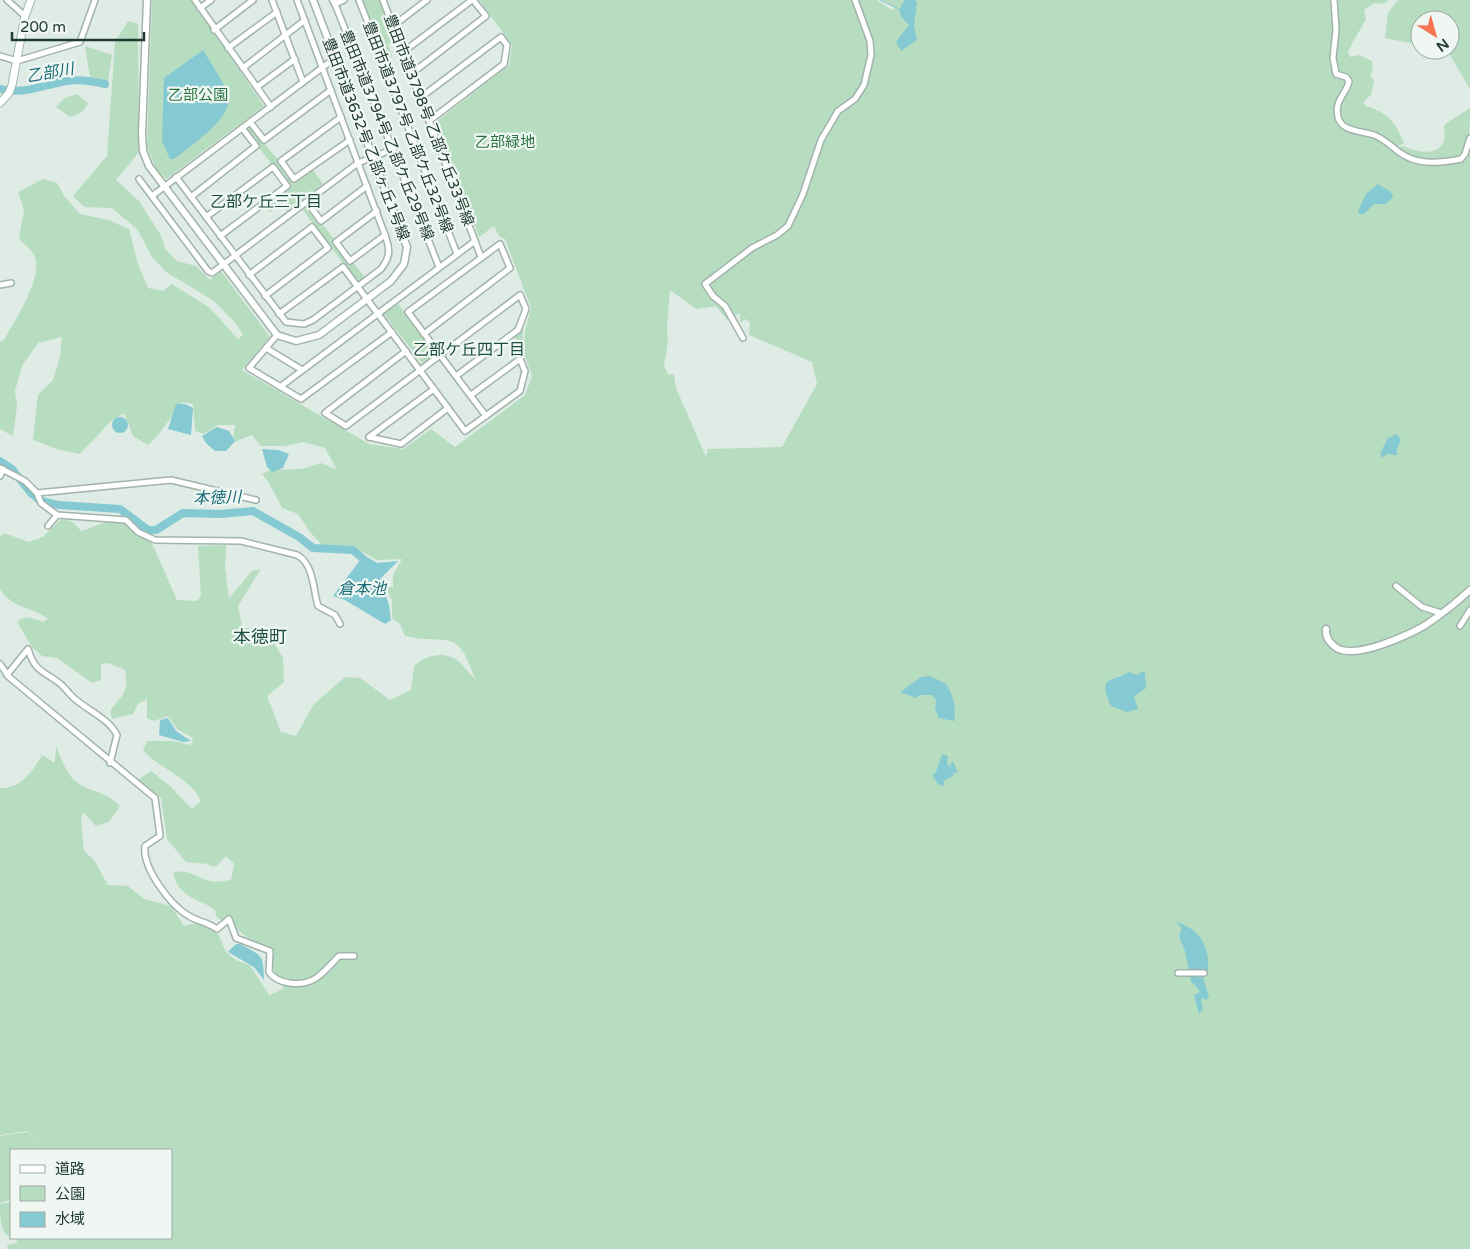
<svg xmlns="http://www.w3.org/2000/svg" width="1470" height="1249" font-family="'Varela Round','Noto Sans JP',sans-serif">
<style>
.green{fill:#b7ddc0;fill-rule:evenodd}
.water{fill:#85c9d2}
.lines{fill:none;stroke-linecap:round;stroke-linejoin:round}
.stream{stroke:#85c9d2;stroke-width:1}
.river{stroke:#85c9d2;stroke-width:8}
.minor-casing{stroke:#a2b3ac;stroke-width:8}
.tertiary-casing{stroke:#a2b3ac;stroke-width:9}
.secondary-casing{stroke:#9eb7ad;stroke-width:9}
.minor{stroke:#fff;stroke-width:5}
.tertiary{stroke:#fff;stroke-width:6}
.secondary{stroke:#fff;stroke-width:7}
.labels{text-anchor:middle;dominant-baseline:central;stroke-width:4.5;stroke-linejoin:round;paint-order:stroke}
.park-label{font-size:15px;fill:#297343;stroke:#f0f7f3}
.street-label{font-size:15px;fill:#203b33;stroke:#f0f7f3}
.water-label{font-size:16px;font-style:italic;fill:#196c78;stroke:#f0f7f3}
.neighbourhood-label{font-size:16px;fill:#1c4e40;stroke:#f0f7f3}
.quarter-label{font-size:18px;fill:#1c4e40;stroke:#f0f7f3}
</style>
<rect width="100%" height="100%" fill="#dfebe5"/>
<g class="green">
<polygon points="152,0 192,0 264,106 166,179 156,169 147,146"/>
<polygon points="361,0 379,0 395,40 388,45 392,56 385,60"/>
<path d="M479,0H877L892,10L895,8L882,0H1389L1384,4L1374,3L1364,10L1366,19L1348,51L1350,57L1359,55L1372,61L1373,70L1370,74L1374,81L1371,95L1363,102L1366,106C1388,113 1396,122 1404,144L1397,146L1400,156C1417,165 1448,171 1464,158L1470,144V587L1425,622L1387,640L1389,645L1426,628L1470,594V1249H8L7,1245L17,1243L16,1238H171V1150H11V1199L0,1203V1136L28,1132L41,1142L28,1131L0,1135V788C21,789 33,771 42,755L55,763L56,746C61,757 65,772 75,781C88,792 105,790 120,806L109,822L96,826L83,812L81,819L84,851L94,860L108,885L128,886L144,899L171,906L184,926L202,922L217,932L226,952L237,961L250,965L269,995L283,989V979L274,974L272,952C257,940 237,938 232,918L226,917L222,921L216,916L215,910C199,898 179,899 173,873C186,868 195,876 207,880C215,883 224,881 231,880L234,864L226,856L218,865L214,867L208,864L186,862L167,839L161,798L138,780L151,771L169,785L192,809L201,801C190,777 159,769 143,750L147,741H172L191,745L193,738L177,729L168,716L154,721L147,718V699L138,704L133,714L112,719L110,711C123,693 129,695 125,670L108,663L101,664V680L92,683L57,658L42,656L32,647L17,622C26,614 33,618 43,622L48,619C31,606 14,610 0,589V537L4,533L29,542L43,537L61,519L72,521L81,531C97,527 115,514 130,525C139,531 139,536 151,541L177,600L197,601L201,595L198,546L226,545L225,568L229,598L252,571L261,569L238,606L242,627L268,633L283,658L284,682L267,696L281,732L296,736L314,704L345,677L360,678L390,700L411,690L414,666C426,656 443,650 458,661C464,666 469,674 475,679C457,625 448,646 405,636L400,624L392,618V600L385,587H393V575L402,559L377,560L354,547L323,546L310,532L298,514L282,508L268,481L262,474L271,470L302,469L321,463L337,470L325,448L304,442L285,446H261L252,435L232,443L235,425H218L204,434L195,431L193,404L183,402L158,435L148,445L133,436L124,413L110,422L80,454L60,450L33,440L38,395L53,380L60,357L62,337L38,343L22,366L15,391L17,406L13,436L0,429V342L4,340C14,321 47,273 33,253C30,248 23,243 19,239L24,210L18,192L43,179L57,183L64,196L80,214L108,220L129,229L138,264L148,288L163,291L172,284L210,308L238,339L243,335L237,325L214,301L166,272L152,257L137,229L112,208L84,207L73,196L107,156L115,42L128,21L138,24L139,152L116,180L139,201L160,234L166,250L177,261L196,266L210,280L221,271L270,337L242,370L369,444L403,449L431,429L455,447L525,395L532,376L524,354L525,331L531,308L505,239L499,236L494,226L479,237L435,123L509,65L512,45ZM670,290L696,309L716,306L727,320L740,313V323L745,319L750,322L749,335L812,362L817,384L782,447L708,449L706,457L676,388L674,375L668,374L664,366L668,341L667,326Z"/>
<polygon points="1398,0 1470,0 1470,89 1450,55 1444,50 1450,50 1450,20 1420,20 1420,45 1385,38 1388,13"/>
<polygon points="85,46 112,55 108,82 90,77"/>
<path d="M77,94L88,103C85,111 78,115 70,117L56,107L65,98Z"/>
<path d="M1470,108C1470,120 1470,144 1464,154C1457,167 1415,158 1404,154L1399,147L1404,146C1414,152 1439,157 1444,141C1445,137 1444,130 1444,125Z"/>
<polygon points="249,125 279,161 277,162 294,184 313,170 323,184 288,212 281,204 270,212 266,205 289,186 259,148 260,147 246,128"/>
<polygon points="307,205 335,240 333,241 350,264 353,262 366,279 359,284 302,209"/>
<polygon points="396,301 435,353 423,364 383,313"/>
<polygon points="523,330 523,351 520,352 514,335"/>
<path d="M11,1202V1237C0,1234 0,1218 0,1204Z"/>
</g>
<g class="water">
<path d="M905,0H915L917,3L914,26L917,40L901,51L896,42L909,25C900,16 896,11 905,0Z"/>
<path d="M203,50C208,59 228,88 229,97C232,118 189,147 174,159H170L162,141L164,78Z"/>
<polygon points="1378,184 1391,192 1393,197 1386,204 1374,204 1364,214 1359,214 1358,211 1366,194"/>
<polygon points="176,404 185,404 193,408 191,435 168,429"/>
<circle cx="120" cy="425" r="8"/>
<polygon points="217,427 229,431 235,441 226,451 215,451 206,443 202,436"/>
<polygon points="1397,434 1401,440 1396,451 1398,455 1387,454 1382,458 1380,453 1388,438"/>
<polygon points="262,449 278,450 289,454 283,468 272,472 267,467"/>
<polygon points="364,555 377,563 398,561 380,579 389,605 391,620 385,624 345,600 333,596"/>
<path d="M1143,671L1145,673L1146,688L1134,696L1138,709L1127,712L1111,706C1098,676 1109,683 1129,672L1137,675Z"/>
<path d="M929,676C934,678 940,680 944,683C953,690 957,711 954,721L939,718L935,709L936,700L932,695H920L916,698L900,692L921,677Z"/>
<polygon points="168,718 176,731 191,741 183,742 159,735 160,720"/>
<polygon points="942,754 948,756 947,764 952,769 950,765 953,761 958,773 954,772 953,776 945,780 943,786 938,784 932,775 936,772"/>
<path d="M1176,922C1200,929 1210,946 1208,971L1203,977L1209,997L1206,1000L1203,998L1201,1000L1203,1009L1199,1014L1194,995L1199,993V990L1191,981L1185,951L1179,936L1182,928Z"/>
<path d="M236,944H240C263,957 263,953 264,980L254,967L228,952Z"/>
</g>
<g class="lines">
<polyline class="stream" points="880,0 901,10"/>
<g class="river">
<path d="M0,89C24,95 43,85 66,81C79,79 92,81 105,84"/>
<polyline points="0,461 12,469 31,493 39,500 58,505 120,509 148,530 156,530 183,513 220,514 253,511 299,537 313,548 353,550 361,557"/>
</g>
<defs>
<g id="minor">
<polyline points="7,0 25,16"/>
<polyline points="195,0 271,107"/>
<polyline points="272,0 303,82"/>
<polyline points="344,0 335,4 439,267"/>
<polyline points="359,0 457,254"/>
<polyline points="383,0 481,257"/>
<path d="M1334,0L1336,30L1333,58L1336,74L1346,77L1349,81C1347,94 1334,99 1338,117C1341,132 1363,131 1374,135C1383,138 1391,146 1399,152C1417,166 1440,163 1461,159L1465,154L1470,138"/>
<polyline points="200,8 211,0"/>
<polyline points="393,26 427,0"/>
<polyline points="214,30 253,0"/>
<polyline points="228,48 277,12"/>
<polyline points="403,52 472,0"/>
<polyline points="0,56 17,61 80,42 95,0"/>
<polyline points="243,68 305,20"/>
<polyline points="411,74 486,16 473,0"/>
<polyline points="257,87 295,59"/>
<polyline points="420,98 501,37 507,45 504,64 429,121"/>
<polyline points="341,117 281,161 294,179 350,140"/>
<polyline points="250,122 264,140 331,90"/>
<path d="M176,177L286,322L304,324L313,320L381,269C391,256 390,249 385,235L297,0"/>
<polyline points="139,179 208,271 212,273 358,163 393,149"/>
<polyline points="152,196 335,58"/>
<polyline points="191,197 256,146 242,128"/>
<polyline points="307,202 321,221 367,186"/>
<polyline points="377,211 336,242 350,261 385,235"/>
<polyline points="206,217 273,167 287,186 220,236"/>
<polyline points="249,275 312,227 328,248 265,296"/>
<polyline points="0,285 11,283"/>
<polyline points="279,314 343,267 465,431 520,391 525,371 520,359 471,395"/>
<path d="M424,334L510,268L500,244L408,312C434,347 460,382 486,416"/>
<polyline points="277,335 249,368 301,399 392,332"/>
<polyline points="743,338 725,306 713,296 705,284 752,248 777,235 788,226 803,194 821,140 838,111 855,99 864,85 871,55 870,41 855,0"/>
<polyline points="266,348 302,370"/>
<polyline points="406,351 325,413 346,426 520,295 526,309 518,330 456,376"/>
<polyline points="280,387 475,241"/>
<polyline points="369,437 401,444 448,408"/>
<polyline points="369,437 434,389"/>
<path d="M0,468L25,481L37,493L41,503L57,515L126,520L138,532L155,540L241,541L297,555C314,564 313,590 318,606L335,615L340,624"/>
<polyline points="0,476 3,469"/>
<polyline points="37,493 171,480 256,500"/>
<polyline points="48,526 57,515"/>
<polyline points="1396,586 1422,607 1441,613"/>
<polyline points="1460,626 1470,610"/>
<path d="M0,664L9,677L155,798L160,836L145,846C142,868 171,906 189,916C199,922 207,922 217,929L229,919L236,938L270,951L269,972C278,985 303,987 316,978C325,972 332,963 339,956H354"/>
<path d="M7,675L28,649C35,671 41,670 58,682C65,687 69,694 75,699C89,711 109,719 117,735L110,763"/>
<polyline points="1178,973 1204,973"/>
</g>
<g id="tertiary">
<polyline points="147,0 142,134 143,151 149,166 277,335 296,341 319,335 391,281 404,264 407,247 313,0"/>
<polyline points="333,0 335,4"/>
<path d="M1326,629C1325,636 1328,641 1334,646C1351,662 1410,635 1427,624C1442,614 1457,602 1470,590"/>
</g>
<polyline id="secondary" points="0,103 9,93 12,85 25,16 31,0"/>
</defs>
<use href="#minor" class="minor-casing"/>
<use href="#tertiary" class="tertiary-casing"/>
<use href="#secondary" class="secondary-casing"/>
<use href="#minor" class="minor"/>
<use href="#tertiary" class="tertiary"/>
<use href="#secondary" class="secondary"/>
</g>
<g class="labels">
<g class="park-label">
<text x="198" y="95">乙部公園</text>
<text x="505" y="142">乙部緑地</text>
</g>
<g class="street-label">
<text transform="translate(429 120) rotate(69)">豊田市道3798号 乙部ケ丘33号線</text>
<text transform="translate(408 127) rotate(69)">豊田市道3797号 乙部ケ丘32号線</text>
<text transform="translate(387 135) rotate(68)">豊田市道3794号 乙部ケ丘29号線</text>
<text transform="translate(366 139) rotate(69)">豊田市道3632号 乙部ヶ丘1号線</text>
</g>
<g class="water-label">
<text transform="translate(50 73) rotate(-10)">乙部川</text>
<text transform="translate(217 498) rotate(-2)">本徳川</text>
<text x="362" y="589">倉本池</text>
</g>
<g class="neighbourhood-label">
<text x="266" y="202">乙部ケ丘三丁目</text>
<text x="469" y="350">乙部ケ丘四丁目</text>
</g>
<g class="quarter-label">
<text x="260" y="637">本徳町</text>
</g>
</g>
<rect x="10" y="1149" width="162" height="90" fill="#f0f7f3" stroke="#9daca6"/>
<rect x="20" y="1165" width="25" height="8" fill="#ffffff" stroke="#9daca6"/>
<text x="55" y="1174" font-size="15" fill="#203b33">道路</text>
<rect x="20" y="1186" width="25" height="15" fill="#b7ddc0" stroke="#9daca6"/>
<text x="55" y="1199" font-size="15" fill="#203b33">公園</text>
<rect x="20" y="1212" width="25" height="15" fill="#85c9d2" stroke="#9daca6"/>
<text x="55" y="1224" font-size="15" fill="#203b33">水域</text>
<g transform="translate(1435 35) rotate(143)"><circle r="24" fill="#f0f7f3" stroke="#9daca6"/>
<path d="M0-4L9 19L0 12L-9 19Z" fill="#f57553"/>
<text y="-8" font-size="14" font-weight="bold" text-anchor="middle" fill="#203b33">N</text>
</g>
<path d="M12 32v8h132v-8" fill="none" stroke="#203b33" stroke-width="2.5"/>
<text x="20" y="32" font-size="15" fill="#203b33" stroke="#f0f7f3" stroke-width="4" paint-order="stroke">200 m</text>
</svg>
